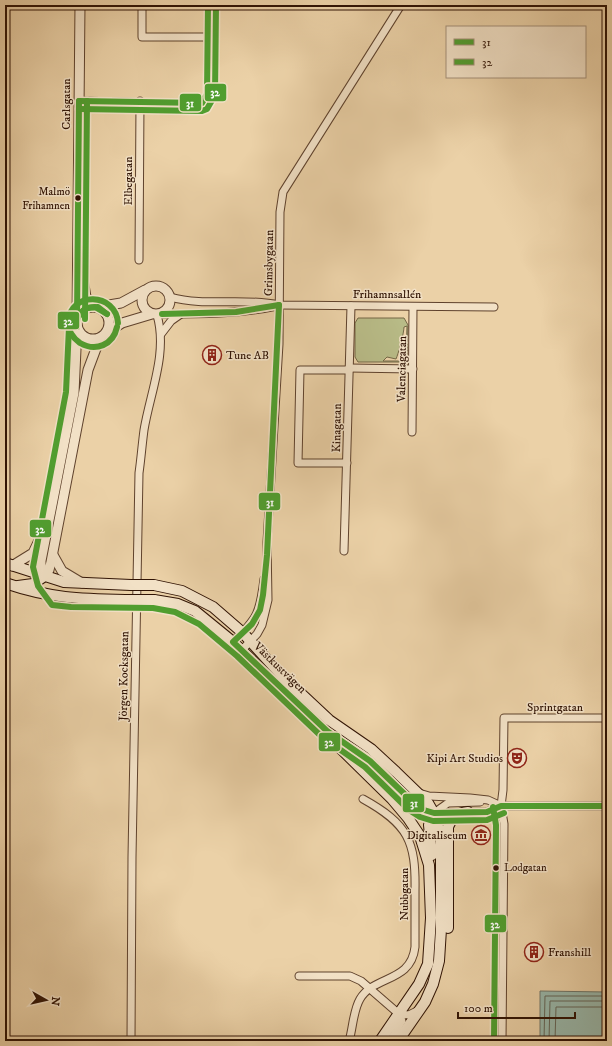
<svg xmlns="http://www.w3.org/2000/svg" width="612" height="1046" font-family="'IM FELL DW Pica',serif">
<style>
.green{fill:#b8bb87;stroke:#746746;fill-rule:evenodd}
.water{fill:#98b7aa;stroke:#6e7568}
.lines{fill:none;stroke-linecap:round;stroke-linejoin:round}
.shore{stroke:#646557;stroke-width:1}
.minor-casing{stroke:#5f422d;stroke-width:9}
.tertiary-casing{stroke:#5f422d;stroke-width:11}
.secondary-casing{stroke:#301304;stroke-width:12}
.minor{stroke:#f2e1c6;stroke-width:7}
.tertiary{stroke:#f2e1c6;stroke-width:9}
.secondary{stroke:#f2e1c6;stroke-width:10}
.secondary-bridge-casing{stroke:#301304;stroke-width:12;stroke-linecap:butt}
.secondary-bridge{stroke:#f2e1c6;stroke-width:10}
.bus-1-casing{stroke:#f2e1c6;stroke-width:9}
.bus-2-casing{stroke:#f2e1c6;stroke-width:9}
.bus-1{stroke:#509e2f;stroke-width:6}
.bus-2{stroke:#509e2f;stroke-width:6}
.bus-dot{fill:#301304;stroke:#f2e1c6;stroke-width:1.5}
.labels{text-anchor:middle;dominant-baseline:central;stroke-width:3;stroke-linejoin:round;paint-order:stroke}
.bus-label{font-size:11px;fill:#301304;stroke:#f2e1c6;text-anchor:end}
.street-label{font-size:12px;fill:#301304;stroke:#f2e1c6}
.poi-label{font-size:12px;fill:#301304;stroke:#f2e1c6;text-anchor:start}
.line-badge{stroke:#f2e1c6;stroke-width:1.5}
.badge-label{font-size:11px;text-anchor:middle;font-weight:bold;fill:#fff}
</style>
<rect width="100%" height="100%" fill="#ebd1a7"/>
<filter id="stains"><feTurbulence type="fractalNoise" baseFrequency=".005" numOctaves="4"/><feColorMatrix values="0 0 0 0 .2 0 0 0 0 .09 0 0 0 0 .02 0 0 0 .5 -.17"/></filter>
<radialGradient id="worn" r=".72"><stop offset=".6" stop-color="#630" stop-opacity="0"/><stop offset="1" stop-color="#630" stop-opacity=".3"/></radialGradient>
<path class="green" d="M358,318H404L408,325L407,357L402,362H358L355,357V323ZM407,326L406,357L402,361H383L387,357L396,359C398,355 404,333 404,327Z"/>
<polygon class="water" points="540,991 607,992 607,1041 540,1041"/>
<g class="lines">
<g class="shore">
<polyline points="544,1041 545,996 607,996"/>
<polyline points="549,1041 550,1001 607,1001"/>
<polyline points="555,1041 556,1007 607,1007"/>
</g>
<defs>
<g id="minor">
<polyline points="142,5 142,37 208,37"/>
<polyline points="79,101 198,104"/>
<polyline points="139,260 140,101"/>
<path d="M170,297C206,307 243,297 279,305L494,307"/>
<path d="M162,314C200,314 240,314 277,306"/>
<polyline points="161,334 171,321 181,314"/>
<polyline points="349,368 413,369"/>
<polyline points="412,432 413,307"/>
<polyline points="347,463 298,463 300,370 349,370"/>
<polyline points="344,551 351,306"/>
<path d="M233,642C258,618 260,612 264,579"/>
<polyline points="242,650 257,634 262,625 268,600 267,542 279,344 280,212 283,192 401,5"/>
<polyline points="419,793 429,796 470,798 488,800 501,806"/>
<polyline points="434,813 487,812 501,806 607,806"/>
<polyline points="434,813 448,803 480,802"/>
<polyline points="299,976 350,976 361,981 399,1014"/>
<path d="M131,1041L132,857L139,473C141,459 142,445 144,430C150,393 168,353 157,315"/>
<path d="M349,1041C353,1028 353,1011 360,999C374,975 411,983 415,947C415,928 415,910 415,891C416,841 408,824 363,799"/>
<polyline points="390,1041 402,1021 399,1014 409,1015 419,1010"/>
<polyline points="502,1041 504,824 501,806 503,790 504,718 607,718"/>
</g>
<g id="tertiary">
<polyline points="82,273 86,297 94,306"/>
<circle cx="156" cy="300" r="14"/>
<circle cx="93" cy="323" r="16"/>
<polyline points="97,307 121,303 145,290"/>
<polyline points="77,319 80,5"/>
<polyline points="77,327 74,393 41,561 41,573 43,577 49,570 51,562 88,370 100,338"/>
<polyline points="106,333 122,323 152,314"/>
<polyline points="53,555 62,571 82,583"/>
<polyline points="12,566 33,553 42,534"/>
</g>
<g id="secondary">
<polyline points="5,563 64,582 131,585"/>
<path d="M5,583C52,599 82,599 131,600"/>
<polyline points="154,585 182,591 213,607 243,633 282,676 329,720 371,749 396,772 428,803 436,817 441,841 441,929 439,961 433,984 425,1002 398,1041"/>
<polyline points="18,586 33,584 43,577"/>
<polyline points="154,600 178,604 195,611 233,642 321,726 335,743 392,799 408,818 420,836 429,865 431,918 428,964 419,984 380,1041"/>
<path d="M336,738C347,746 359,752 370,761C390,777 407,806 434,813"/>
<polyline points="432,855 429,825 434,813"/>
<path d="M448,928V827C451,817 458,813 468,812"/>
</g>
</defs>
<use href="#minor" class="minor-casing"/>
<use href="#tertiary" class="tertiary-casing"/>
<use href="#secondary" class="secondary-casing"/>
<use href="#minor" class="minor"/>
<use href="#tertiary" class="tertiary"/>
<use href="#secondary" class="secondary"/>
<defs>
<g id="secondary-bridge">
<polyline points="131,585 154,585"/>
<polyline points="131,600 154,600"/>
</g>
</defs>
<use href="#secondary-bridge" class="secondary-bridge-casing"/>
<use href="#secondary-bridge" class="secondary-bridge"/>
<defs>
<g id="bus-1">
<polyline points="79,101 202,103 207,94 208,5"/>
<polyline points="279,305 267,555 263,595 260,610 252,624 233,642 327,731 370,761 415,804 424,810 434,813 487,812 501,806 607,806"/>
<polyline points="162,314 236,312 279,305"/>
<polyline points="77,319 79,101"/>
<polyline points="77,327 77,318 86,308 98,307 107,314"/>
<path d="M77,327C76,315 83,307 95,307L107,314"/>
</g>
<g id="bus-2">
<polyline points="79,109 202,111 207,109 215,95 216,5"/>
<polyline points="85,319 87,101"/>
<polyline points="69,327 66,392 33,567 38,586 52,605 71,607 153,608 175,612 199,624 237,656 322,737 365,767 409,810 420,817 433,821 487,820 504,813"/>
<path d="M117,327C113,345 96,352 80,343C73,338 68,331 68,322C70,291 116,292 118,323"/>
<polyline points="493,807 496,825 494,1041"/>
</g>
</defs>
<use href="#bus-1" class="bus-1-casing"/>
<use href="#bus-2" class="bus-2-casing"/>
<use href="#bus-1" class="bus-1"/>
<use href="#bus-2" class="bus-2"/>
</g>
<defs>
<symbol id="building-ring" viewBox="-11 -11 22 22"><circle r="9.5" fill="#f2e1c6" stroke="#8f2418" stroke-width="1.5"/><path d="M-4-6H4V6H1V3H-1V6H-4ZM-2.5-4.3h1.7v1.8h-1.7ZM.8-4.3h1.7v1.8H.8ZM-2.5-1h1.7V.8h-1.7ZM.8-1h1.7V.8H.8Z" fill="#8f2418"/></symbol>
<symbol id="theatre-ring" viewBox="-11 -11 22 22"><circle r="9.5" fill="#f2e1c6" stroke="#8f2418" stroke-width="1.5"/><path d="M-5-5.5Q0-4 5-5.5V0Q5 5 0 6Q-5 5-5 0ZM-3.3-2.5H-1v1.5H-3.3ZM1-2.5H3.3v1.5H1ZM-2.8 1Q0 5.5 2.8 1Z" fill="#8f2418"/></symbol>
<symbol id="museum-ring" viewBox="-11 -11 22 22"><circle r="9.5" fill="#f2e1c6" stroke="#8f2418" stroke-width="1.5"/><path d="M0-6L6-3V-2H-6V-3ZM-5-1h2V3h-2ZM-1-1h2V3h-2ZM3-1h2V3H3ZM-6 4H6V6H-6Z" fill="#8f2418"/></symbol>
</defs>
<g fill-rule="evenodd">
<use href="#building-ring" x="201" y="344" width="22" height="22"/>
<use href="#theatre-ring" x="506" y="747" width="22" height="22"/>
<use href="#museum-ring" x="470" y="824" width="22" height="22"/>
<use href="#building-ring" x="523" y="941" width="22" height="22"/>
</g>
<g class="bus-dot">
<circle cx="78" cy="198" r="3.5"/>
<circle cx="496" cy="868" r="3.5"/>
</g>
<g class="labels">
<g class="bus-label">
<text x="70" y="192">Malmö<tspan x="70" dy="14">Frihamnen</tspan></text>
<text x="504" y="868" text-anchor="start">Lodgatan</text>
</g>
<g class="street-label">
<text transform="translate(66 104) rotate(-90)">Carlsgatan</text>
<text transform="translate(128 181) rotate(-90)">Elbegatan</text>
<text transform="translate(269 263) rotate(-89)">Grimsbygatan</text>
<text x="387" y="294">Frihamnsallén</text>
<text transform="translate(402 369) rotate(-89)">Valenciagatan</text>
<text transform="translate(337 428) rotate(-89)">Kinagatan</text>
<text transform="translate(280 668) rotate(44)">Västkustvägen</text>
<text transform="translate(124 676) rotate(-89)">Jörgen Kocksgatan</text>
<text x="555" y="707">Sprintgatan</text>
<text transform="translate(404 894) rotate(-90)">Nubbgatan</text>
</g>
<g class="poi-label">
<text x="226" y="355">Tune AB</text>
<text x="503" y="758" text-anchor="end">Kipi Art Studios</text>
<text x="467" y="835" text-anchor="end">Digitaliseum</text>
<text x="548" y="952">Franshill</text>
</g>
</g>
<g class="line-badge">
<rect x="204" y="83" width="23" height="19" rx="4" fill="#509e2f"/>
<rect x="179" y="93" width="23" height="19" rx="4" fill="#509e2f"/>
<rect x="57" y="311" width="23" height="19" rx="4" fill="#509e2f"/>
<rect x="258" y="492" width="23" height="19" rx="4" fill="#509e2f"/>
<rect x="29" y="519" width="23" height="19" rx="4" fill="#509e2f"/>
<rect x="318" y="732" width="23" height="20" rx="4" fill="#509e2f"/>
<rect x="402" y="793" width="23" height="20" rx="4" fill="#509e2f"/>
<rect x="484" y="914" width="23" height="19" rx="4" fill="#509e2f"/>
</g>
<g class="badge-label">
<text x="215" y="96">32</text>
<text x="190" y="107">31</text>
<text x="68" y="325">32</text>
<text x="270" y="506">31</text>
<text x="40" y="533">32</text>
<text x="329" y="746">32</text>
<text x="414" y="807">31</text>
<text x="495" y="928">32</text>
</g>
<rect width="612" height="1046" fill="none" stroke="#ebd1a7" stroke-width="20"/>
<rect x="6" y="6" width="600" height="1034" fill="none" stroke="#301304" stroke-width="2"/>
<rect x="10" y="10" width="592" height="1026" fill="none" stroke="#301304"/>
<rect x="446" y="26" width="140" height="52" fill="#f2e1c6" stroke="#a48f78"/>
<rect x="454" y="39" width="20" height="6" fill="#509e2f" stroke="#a48f78"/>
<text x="482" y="46" font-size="12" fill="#301304">31</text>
<rect x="454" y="59" width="20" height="6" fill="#509e2f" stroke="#a48f78"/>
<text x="482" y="66" font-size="12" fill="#301304">32</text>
<g transform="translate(46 1000) rotate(98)" stroke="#f2e1c6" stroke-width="3" paint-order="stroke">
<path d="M0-3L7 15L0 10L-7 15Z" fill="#301304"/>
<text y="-6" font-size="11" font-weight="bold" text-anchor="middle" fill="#301304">N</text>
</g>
<path d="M458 1012v6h117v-6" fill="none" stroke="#301304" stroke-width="2"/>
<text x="464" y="1012" font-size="12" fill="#301304" stroke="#f2e1c6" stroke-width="3" paint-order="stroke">100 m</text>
<rect width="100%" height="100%" filter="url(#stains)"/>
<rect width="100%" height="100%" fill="url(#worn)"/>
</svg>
